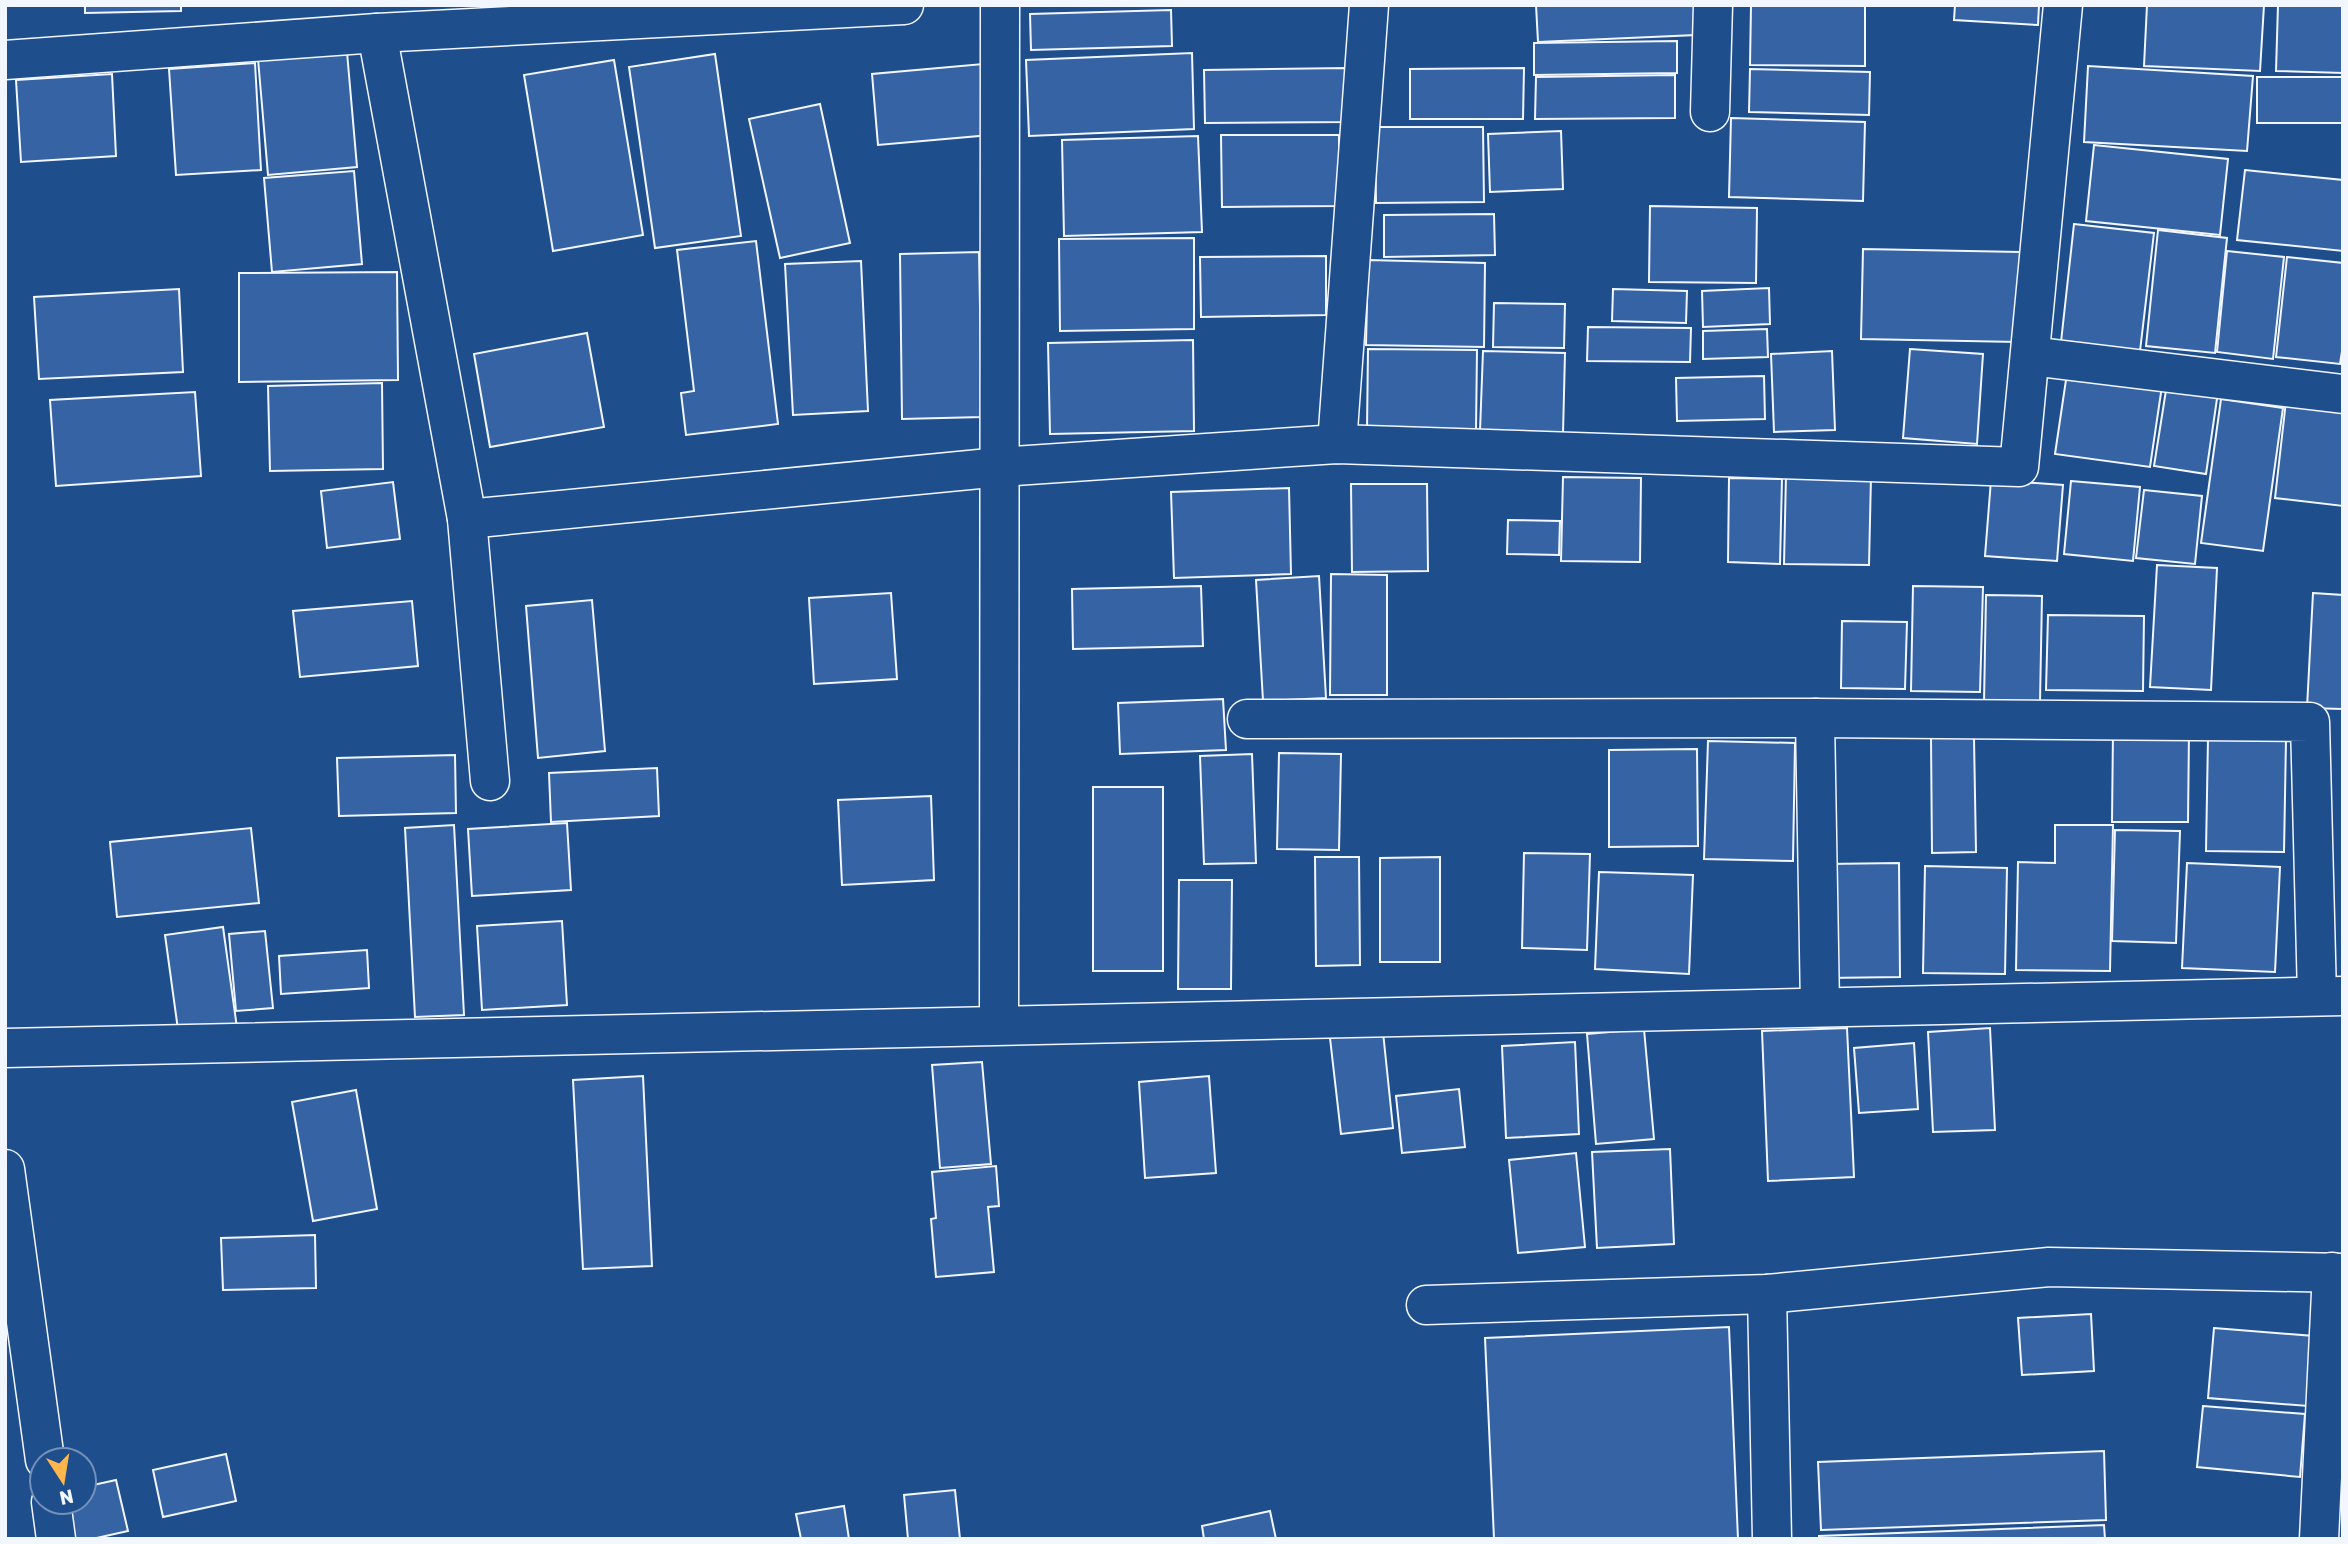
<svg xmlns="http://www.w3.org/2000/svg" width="2348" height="1544" font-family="Rubik,sans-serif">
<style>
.building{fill:#3563a3;stroke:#f2f6ff;stroke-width:2}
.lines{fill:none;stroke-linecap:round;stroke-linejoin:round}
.minor-casing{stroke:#f2f6ff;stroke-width:41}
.minor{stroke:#1f4e8c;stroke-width:38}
</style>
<rect width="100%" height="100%" fill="#1f4e8c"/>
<g class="building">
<polygon points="85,5 181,5 181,11 85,13"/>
<polygon points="1536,5 1694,5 1696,35 1538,42"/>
<polygon points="1751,5 1865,5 1865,66 1750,65"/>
<polygon points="1955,5 2039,5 2038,25 1954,20"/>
<polygon points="2147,5 2264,5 2260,71 2144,66"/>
<polygon points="2278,5 2343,5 2343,73 2276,71"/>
<polygon points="1171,10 1172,46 1031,50 1030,14"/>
<polygon points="1677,41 1677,73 1534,75 1534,43"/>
<polygon points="347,52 357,167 268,175 258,59"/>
<polygon points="1192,53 1194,129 1029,136 1026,60"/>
<polygon points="715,54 741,236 655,248 629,67"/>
<polygon points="614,60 643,235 553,251 524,75"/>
<polygon points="255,63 261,170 176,175 169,69"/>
<polygon points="983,64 990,135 878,145 872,74"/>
<polygon points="2088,66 2253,76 2247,151 2084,142"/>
<polygon points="1347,68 1348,122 1205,123 1204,70"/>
<polygon points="1524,68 1523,119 1410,119 1410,69"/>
<polygon points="1750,69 1870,72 1869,115 1749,112"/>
<polygon points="112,74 116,156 21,162 16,80"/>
<polygon points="1675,75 1675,118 1535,119 1536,77"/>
<rect x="2257" y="77" width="86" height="46"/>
<polygon points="820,104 850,243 780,258 749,119"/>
<polygon points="1731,118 1865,122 1863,201 1729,197"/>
<polygon points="1375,127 1483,127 1484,202 1376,203"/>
<polygon points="1561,131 1563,189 1490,192 1488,134"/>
<polygon points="1221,135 1339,135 1339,206 1222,207"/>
<polygon points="1198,136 1202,232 1064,236 1062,140"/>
<polygon points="2094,145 2228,159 2220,235 2086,221"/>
<polygon points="2245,170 2343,180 2343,251 2237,240"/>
<polygon points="354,171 362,264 272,272 264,178"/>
<polygon points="1650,206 1757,208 1756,283 1649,282"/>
<polygon points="1494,214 1495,255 1384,257 1384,215"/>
<polygon points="2074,224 2154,233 2140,351 2061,342"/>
<polygon points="2158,230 2227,238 2215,353 2146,346"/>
<polygon points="1194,238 1194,329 1060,331 1059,239"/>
<polygon points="756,241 778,424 686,435 681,393 694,391 677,250"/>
<polygon points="1863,249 2020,252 2018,342 1861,339"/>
<polygon points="2227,251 2284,257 2273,359 2217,352"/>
<polygon points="979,252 982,417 902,419 900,254"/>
<polygon points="1326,256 1326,315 1201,317 1200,257"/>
<polygon points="2287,257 2343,263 2343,345 2340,364 2276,357"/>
<polygon points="1368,260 1485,263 1484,347 1366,345"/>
<polygon points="861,261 868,411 793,415 785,264"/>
<polygon points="397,272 398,380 239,382 239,273"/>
<polygon points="1769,288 1770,324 1703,327 1702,291"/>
<polygon points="179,289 183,372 39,379 34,297"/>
<polygon points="1613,289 1687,291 1686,323 1612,321"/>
<polygon points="1494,303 1565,304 1564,348 1493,347"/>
<polygon points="1588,327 1691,328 1690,362 1587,361"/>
<polygon points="1767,329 1768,357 1703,359 1703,331"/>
<polygon points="587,333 604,427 490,447 474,354"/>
<polygon points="1193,340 1194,431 1050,434 1048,343"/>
<polygon points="1368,349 1477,350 1476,430 1367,429"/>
<polygon points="1910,349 1983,354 1977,444 1903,438"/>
<polygon points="1483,351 1565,353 1563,434 1480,431"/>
<polygon points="1832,351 1835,430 1774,432 1771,354"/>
<polygon points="2067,373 2162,386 2150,467 2055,454"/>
<polygon points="1764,376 1765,419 1677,421 1676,378"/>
<polygon points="382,383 383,469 270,471 268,386"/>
<polygon points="2167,384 2218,392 2206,474 2154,466"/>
<polygon points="195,392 201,476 56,486 50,400"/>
<polygon points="2221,399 2283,408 2263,551 2201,543"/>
<polygon points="2286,401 2343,408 2343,506 2275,498"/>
<polygon points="1786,475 1871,476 1869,565 1784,564"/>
<polygon points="1563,477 1641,478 1640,562 1561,561"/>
<polygon points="1729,478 1782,479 1780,564 1728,562"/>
<polygon points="1991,480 2063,485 2057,561 1985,556"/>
<polygon points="2071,481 2140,487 2133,561 2064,554"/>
<polygon points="393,482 400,539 327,548 321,491"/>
<polygon points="1351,484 1427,484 1428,571 1352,572"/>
<polygon points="1289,488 1291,574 1174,578 1171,492"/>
<polygon points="2144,490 2202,496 2195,564 2136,558"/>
<polygon points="1508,520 1560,521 1559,555 1507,554"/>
<polygon points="2157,565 2217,568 2211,690 2150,687"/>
<polygon points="1331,574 1387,575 1387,695 1330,695"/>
<polygon points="1319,576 1326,698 1263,701 1256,580"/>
<polygon points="1201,586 1203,646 1073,649 1072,589"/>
<polygon points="1913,586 1983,587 1980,692 1911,691"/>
<polygon points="891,593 897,679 814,684 809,598"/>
<polygon points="2313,593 2343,595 2343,709 2307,708"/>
<polygon points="1986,595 2042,596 2040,702 1984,702"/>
<polygon points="592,600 605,751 538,758 526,606"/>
<polygon points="412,601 418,666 300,677 293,611"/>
<polygon points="2048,615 2144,616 2143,691 2046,690"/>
<polygon points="1842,621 1907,622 1905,689 1841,688"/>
<polygon points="1223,699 1226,750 1120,754 1118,703"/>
<polygon points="2113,730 2189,731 2188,822 2112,822"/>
<polygon points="1931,738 1974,738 1976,852 1932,853"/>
<polygon points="2208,738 2286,739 2284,852 2206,851"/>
<polygon points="1708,741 1795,743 1793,861 1704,859"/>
<polygon points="1697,749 1698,846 1609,847 1609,750"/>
<polygon points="1279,753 1341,754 1339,850 1277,849"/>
<polygon points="1252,754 1256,863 1204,864 1200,756"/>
<polygon points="455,755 456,813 339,816 337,758"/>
<polygon points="657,768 659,816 551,822 549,773"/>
<rect x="1093" y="787" width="70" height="184"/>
<polygon points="931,796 934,880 842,885 838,800"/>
<polygon points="567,823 571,890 472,896 468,829"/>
<polygon points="454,825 464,1015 415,1017 405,828"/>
<polygon points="2055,825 2113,825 2110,971 2016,970 2018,862 2055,863"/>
<polygon points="251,828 259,903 117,917 110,842"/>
<polygon points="2115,830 2180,831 2176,943 2112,941"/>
<polygon points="1524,853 1590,854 1587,950 1522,948"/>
<polygon points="1315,857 1359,857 1360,965 1316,966"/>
<polygon points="1440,857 1440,962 1380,962 1380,858"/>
<polygon points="1899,863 1900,977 1826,978 1826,864"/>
<polygon points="2187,863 2280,867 2275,972 2182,968"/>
<polygon points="1925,866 2007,868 2005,974 1923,973"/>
<polygon points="1599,872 1693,875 1689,974 1595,969"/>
<polygon points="1179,880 1232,880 1231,989 1178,989"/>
<polygon points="562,921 567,1005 482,1010 477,926"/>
<polygon points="223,927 237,1028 179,1037 165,935"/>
<polygon points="265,931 273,1008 236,1011 229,934"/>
<polygon points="367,950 369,988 281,994 279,956"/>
<polygon points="1847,1028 1854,1177 1768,1181 1762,1031"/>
<polygon points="1990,1028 1995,1130 1933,1132 1928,1032"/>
<polygon points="1644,1029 1654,1139 1596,1144 1587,1034"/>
<polygon points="1383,1032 1393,1128 1341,1134 1330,1038"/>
<polygon points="1575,1042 1579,1134 1506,1138 1502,1046"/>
<polygon points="1914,1043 1918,1109 1859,1113 1854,1048"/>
<polygon points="982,1062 991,1164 940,1168 932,1065"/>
<polygon points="643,1076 652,1266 583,1269 573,1080"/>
<polygon points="1209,1076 1216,1173 1145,1178 1139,1082"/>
<polygon points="1459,1089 1465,1147 1402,1153 1396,1096"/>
<polygon points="356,1090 377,1209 313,1221 292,1102"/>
<polygon points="1670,1149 1674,1244 1597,1248 1592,1152"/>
<polygon points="1576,1153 1585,1247 1518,1253 1509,1160"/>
<polygon points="996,1166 999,1206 988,1207 994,1272 936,1277 931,1219 936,1218 932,1172"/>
<polygon points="315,1235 316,1288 223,1290 221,1238"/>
<polygon points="2091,1314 2094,1371 2022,1375 2018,1318"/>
<polygon points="1729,1327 1738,1539 1494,1539 1485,1338"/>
<polygon points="2214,1328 2314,1336 2308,1406 2208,1398"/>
<polygon points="2203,1406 2305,1414 2300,1477 2197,1467"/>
<polygon points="2104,1451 2106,1520 1821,1530 1818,1462"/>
<polygon points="226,1454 236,1501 163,1517 153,1470"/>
<polygon points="116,1480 128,1531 92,1539 71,1539 63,1502 84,1502 84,1487"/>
<polygon points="955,1490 960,1539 908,1539 904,1495"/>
<polygon points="844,1506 849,1539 801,1539 796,1514"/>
<polygon points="1270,1511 1276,1539 1204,1539 1202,1526"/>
<polygon points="2104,1525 2105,1539 1819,1539 1819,1536"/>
</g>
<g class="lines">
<defs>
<g id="minor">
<polyline points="377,33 467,519 490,781"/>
<polyline points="5,60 377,33 904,5"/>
<polyline points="1710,112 1713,5"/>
<polyline points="2031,356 2343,394"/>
<polyline points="1337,444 1369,5"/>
<polyline points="467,519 1000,467 1337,444 2019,467 2063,5"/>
<polyline points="1815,718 1820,1007"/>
<polyline points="1247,719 1815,718 2310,722 2317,996"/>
<polyline points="999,1024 1000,5"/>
<polyline points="5,1048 2343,996"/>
<polyline points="5,1169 45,1460"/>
<polyline points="1767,1294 1772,1539"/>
<polyline points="1426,1305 1767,1294 2049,1267 2343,1273"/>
<polyline points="51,1502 56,1539"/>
<polyline points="2319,1539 2332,1272"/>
</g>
</defs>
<use href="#minor" class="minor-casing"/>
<use href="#minor" class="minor"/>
</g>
<rect width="2348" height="1544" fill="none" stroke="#f2f6ff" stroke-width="14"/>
<g transform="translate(63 1481) rotate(168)"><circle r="33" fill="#1f4e8c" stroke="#7391ba" stroke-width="2"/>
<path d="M0-5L12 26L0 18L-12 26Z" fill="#ffb74d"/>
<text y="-10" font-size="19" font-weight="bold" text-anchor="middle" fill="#f2f6ff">N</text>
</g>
</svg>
